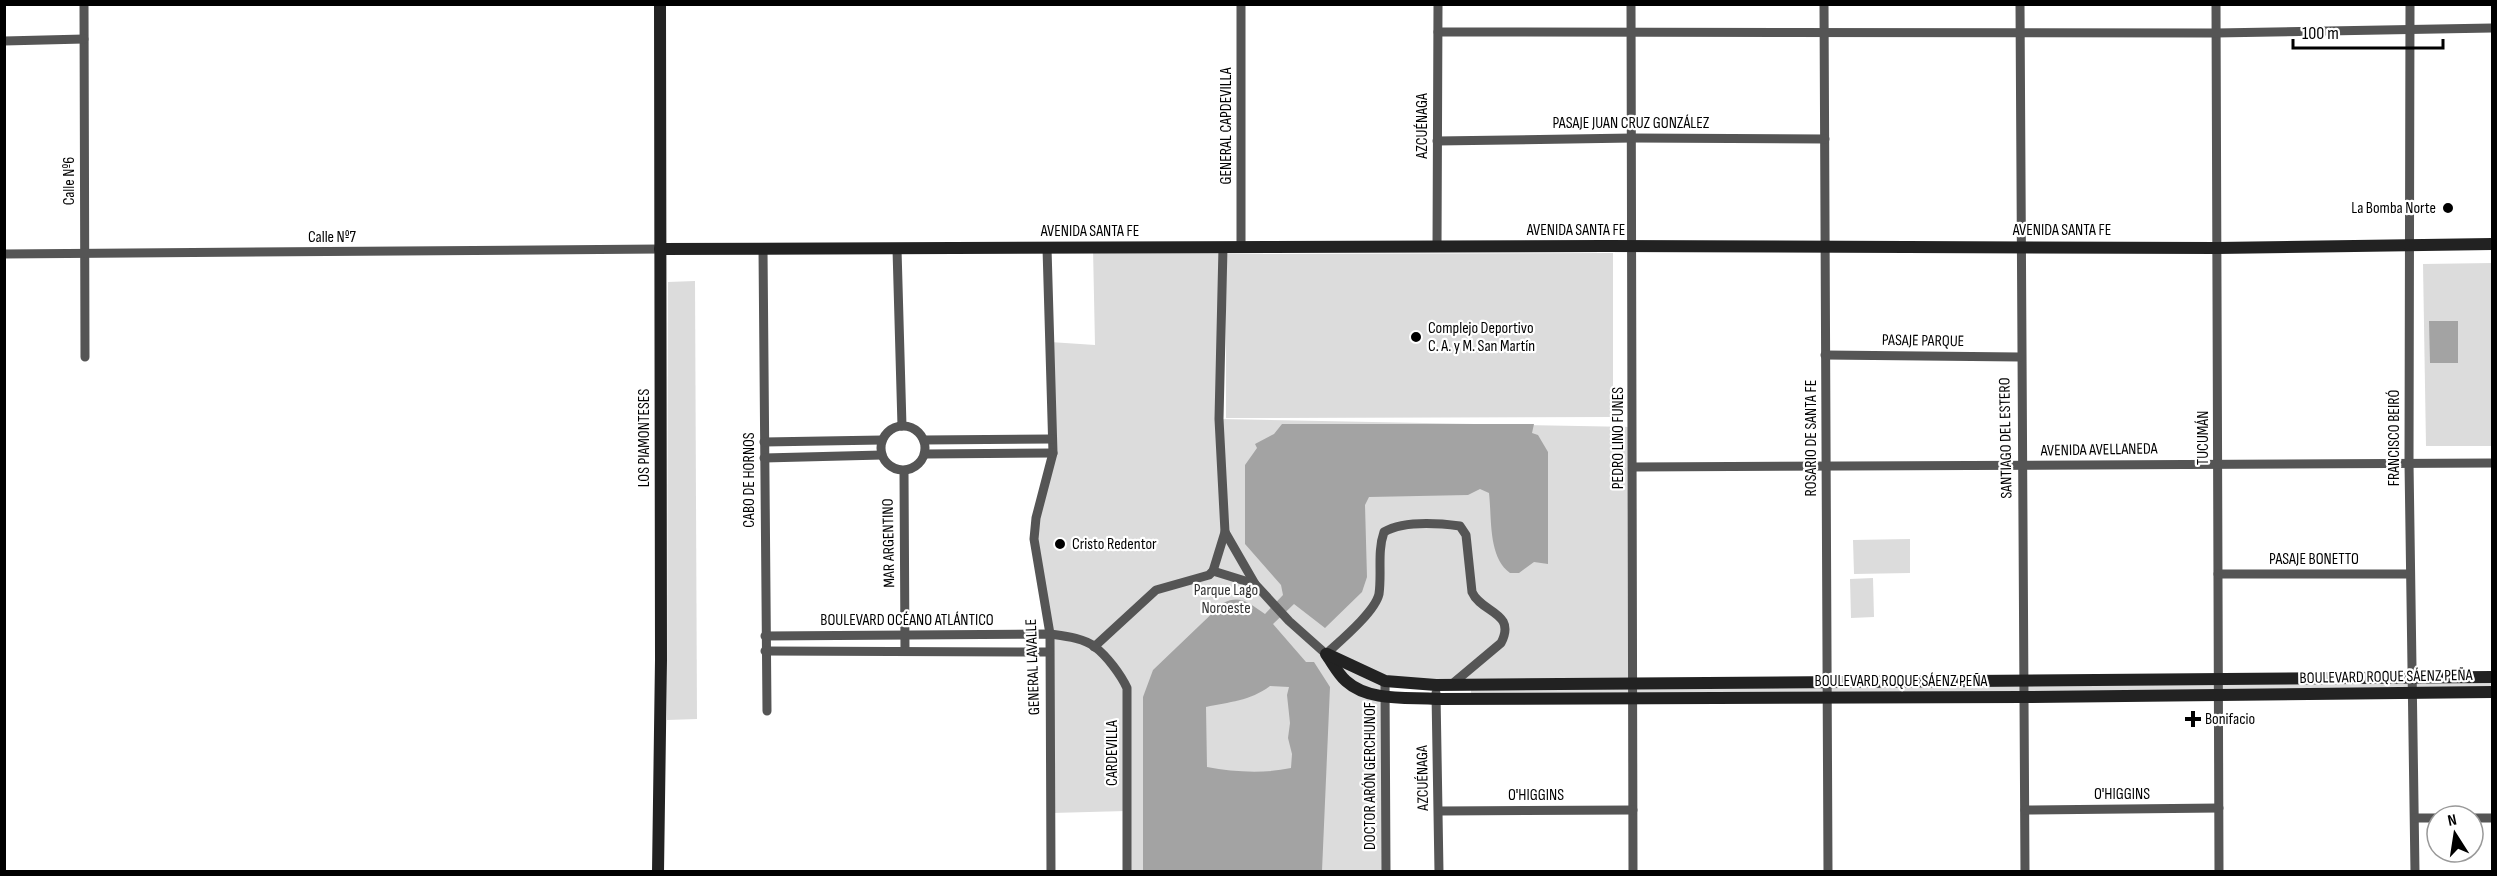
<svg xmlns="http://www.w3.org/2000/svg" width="2497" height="876" font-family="'Sofia Sans Condensed',sans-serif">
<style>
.green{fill:#dcdcdc}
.water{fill:#a3a3a3;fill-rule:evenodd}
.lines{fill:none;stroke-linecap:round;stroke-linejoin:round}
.street{stroke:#555;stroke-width:9}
.secondary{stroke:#222;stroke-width:12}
.poi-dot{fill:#000;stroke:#fff;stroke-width:2}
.labels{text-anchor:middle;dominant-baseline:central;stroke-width:4.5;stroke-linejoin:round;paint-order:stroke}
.street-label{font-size:16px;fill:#000;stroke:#fff}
.poi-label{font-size:16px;fill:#000;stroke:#fff;text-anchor:start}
.park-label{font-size:16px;fill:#333;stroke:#fff}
</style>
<rect width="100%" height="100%" fill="#fff"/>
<g class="green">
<polygon points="1223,247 1219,419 1633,427 1633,682 1385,681 1386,871 1127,871 1126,811 1052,813 1049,652 1034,539 1049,466 1050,342 1095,345 1093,248"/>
<polygon points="1613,253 1613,417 1226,418 1226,254"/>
<polygon points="2492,263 2492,446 2426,446 2423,264"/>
<polygon points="695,281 697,719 667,720 668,282"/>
<polygon points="1910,539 1910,573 1854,574 1853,540"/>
<polygon points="1873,578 1874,617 1851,618 1850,579"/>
<polygon points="2492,683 2492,689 1471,694 1471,688"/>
</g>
<g class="water">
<polygon points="2429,321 2458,321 2458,363 2430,363"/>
<path d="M1282,424H1534L1532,433L1538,435L1548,452V564L1534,562L1519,573H1510C1488,557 1492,519 1489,493L1480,489L1468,495L1369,497L1365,505L1367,577L1362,592L1325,628L1294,604L1273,624L1306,662H1314L1330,687L1322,871L1143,872V697L1153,670L1223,603C1241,594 1250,604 1265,614L1283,595L1281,585L1245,544V465L1257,448L1255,444L1274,434ZM1270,686L1289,687L1287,695L1290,723L1288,738L1292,754L1291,768C1263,774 1234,772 1207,767L1206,707C1229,702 1250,701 1270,686Z"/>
</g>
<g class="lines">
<g class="street">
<polyline points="84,4 85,357"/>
<polyline points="1631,4 1633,872"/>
<polyline points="1824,4 1828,872"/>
<polyline points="2020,4 2025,872"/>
<polyline points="2216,4 2219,872"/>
<polyline points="2410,4 2409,463 2415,872"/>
<polyline points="1438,32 2216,33 2492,28"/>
<polyline points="4,41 84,39"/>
<polyline points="1437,141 1632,138 1825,139"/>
<polyline points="1241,247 1241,4"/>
<polyline points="1437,247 1438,4"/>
<polyline points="1047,248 1053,453 1036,518 1034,539 1050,634 1051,872"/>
<polyline points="763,249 767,711"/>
<polyline points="897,249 902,426"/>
<polyline points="4,254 660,249"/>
<polyline points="1825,355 2020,357"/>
<circle cx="903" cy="448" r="22"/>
<polyline points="924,440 1052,439"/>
<polyline points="764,442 882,440"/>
<polyline points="925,454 1053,453"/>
<polyline points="764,458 882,455"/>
<polyline points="1633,467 2492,463"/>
<polyline points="904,471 905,650"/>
<path d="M1225,532L1255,584L1289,621L1326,654C1340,641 1375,612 1379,594C1382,573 1377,552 1384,532C1403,521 1437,523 1460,526L1466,535L1472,592C1481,613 1517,612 1501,643L1451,685"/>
<polyline points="1213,571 1255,584"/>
<polyline points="2218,574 2410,574"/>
<path d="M765,636L1050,634C1064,636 1084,638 1095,647C1107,656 1121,675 1127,688V872"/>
<polyline points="1094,647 1156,590 1209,575 1213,571 1225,532 1219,419 1223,247"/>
<polyline points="765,651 1049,652"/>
<polyline points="1385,681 1386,872"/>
<polyline points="1436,693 1439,872"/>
<polyline points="2025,810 2219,808"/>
<polyline points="1439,811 1633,810"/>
<polyline points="2415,818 2437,818"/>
<polyline points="2473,818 2492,818"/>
</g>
<g class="secondary">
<polyline points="660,249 1606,246 2217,248 2492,244"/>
<path d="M1326,654C1332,662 1338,674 1346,681C1369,702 1408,697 1436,699L2023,697L2492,692"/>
<polyline points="1327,654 1385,681 1436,685 2492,677"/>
<polyline points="658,872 661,660 660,4"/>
</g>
</g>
<g class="poi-dot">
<circle cx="2448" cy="208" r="6"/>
<circle cx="1416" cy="337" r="6"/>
<circle cx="1060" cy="544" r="6"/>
<path d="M2190 710h6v6h6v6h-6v6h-6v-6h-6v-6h6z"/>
</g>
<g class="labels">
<g class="street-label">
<text x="1631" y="123">PASAJE JUAN CRUZ GONZÁLEZ</text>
<text transform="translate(1226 126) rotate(-90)">GENERAL CAPDEVILLA</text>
<text transform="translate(1422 126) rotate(-90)">AZCUÉNAGA</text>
<text transform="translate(69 181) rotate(-90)">Calle Nº6</text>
<text x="1576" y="230">AVENIDA SANTA FE</text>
<text x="2062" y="230">AVENIDA SANTA FE</text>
<text x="1090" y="231">AVENIDA SANTA FE</text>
<text x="332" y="237">Calle Nº7</text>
<text transform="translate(1923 341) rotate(1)">PASAJE PARQUE</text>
<text transform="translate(644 438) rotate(-90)">LOS PIAMONTESES</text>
<text transform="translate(1618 438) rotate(-90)">PEDRO LINO FUNES</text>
<text transform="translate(1811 438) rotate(-90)">ROSARIO DE SANTA FE</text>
<text transform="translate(2006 438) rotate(-91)">SANTIAGO DEL ESTERO</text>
<text transform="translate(2203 438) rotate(-90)">TUCUMÁN</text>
<text transform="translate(2394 438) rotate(-90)">FRANCISCO BEIRÓ</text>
<text transform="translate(2099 450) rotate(-1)">AVENIDA AVELLANEDA</text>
<text transform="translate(749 480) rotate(-90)">CABO DE HORNOS</text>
<text transform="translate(889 543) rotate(-91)">MAR ARGENTINO</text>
<text x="2314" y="559">PASAJE BONETTO</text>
<text x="907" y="620">BOULEVARD OCÉANO ATLÁNTICO</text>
<text transform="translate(1033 667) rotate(-92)">GENERAL LAVALLE</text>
<text transform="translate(2386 677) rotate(-1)">BOULEVARD ROQUE SÁENZ PEÑA</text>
<text x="1901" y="681">BOULEVARD ROQUE SÁENZ PEÑA</text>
<text transform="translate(1112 753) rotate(-90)">CARDEVILLA</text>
<text transform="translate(1370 776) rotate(-90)">DOCTOR ARÓN GERCHUNOF</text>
<text transform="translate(1423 778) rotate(-91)">AZCUÉNAGA</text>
<text x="2122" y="794">O'HIGGINS</text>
<text x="1536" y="795">O'HIGGINS</text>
</g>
<g class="poi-label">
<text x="2436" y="208" text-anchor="end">La Bomba Norte</text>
<text x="1428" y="328">Complejo Deportivo<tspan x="1428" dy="18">C. A. y M. San Martín</tspan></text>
<text x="1072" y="544">Cristo Redentor</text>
<text x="2205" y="719">Bonifacio</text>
</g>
<g class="park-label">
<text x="1226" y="590">Parque Lago<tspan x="1226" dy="18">Noroeste</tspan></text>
</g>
</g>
<rect width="2497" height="876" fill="none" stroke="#000000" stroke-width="12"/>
<g transform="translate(2455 834) rotate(348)"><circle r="28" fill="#ffffff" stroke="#999999" stroke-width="1.5"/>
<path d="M0-4.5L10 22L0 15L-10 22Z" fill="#000000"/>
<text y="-9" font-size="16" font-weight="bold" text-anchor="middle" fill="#000000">N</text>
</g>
<path d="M2293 39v9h150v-9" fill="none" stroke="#000000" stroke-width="3"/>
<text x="2302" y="39" font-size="18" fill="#000000" stroke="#ffffff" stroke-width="4.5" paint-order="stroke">100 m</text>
</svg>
